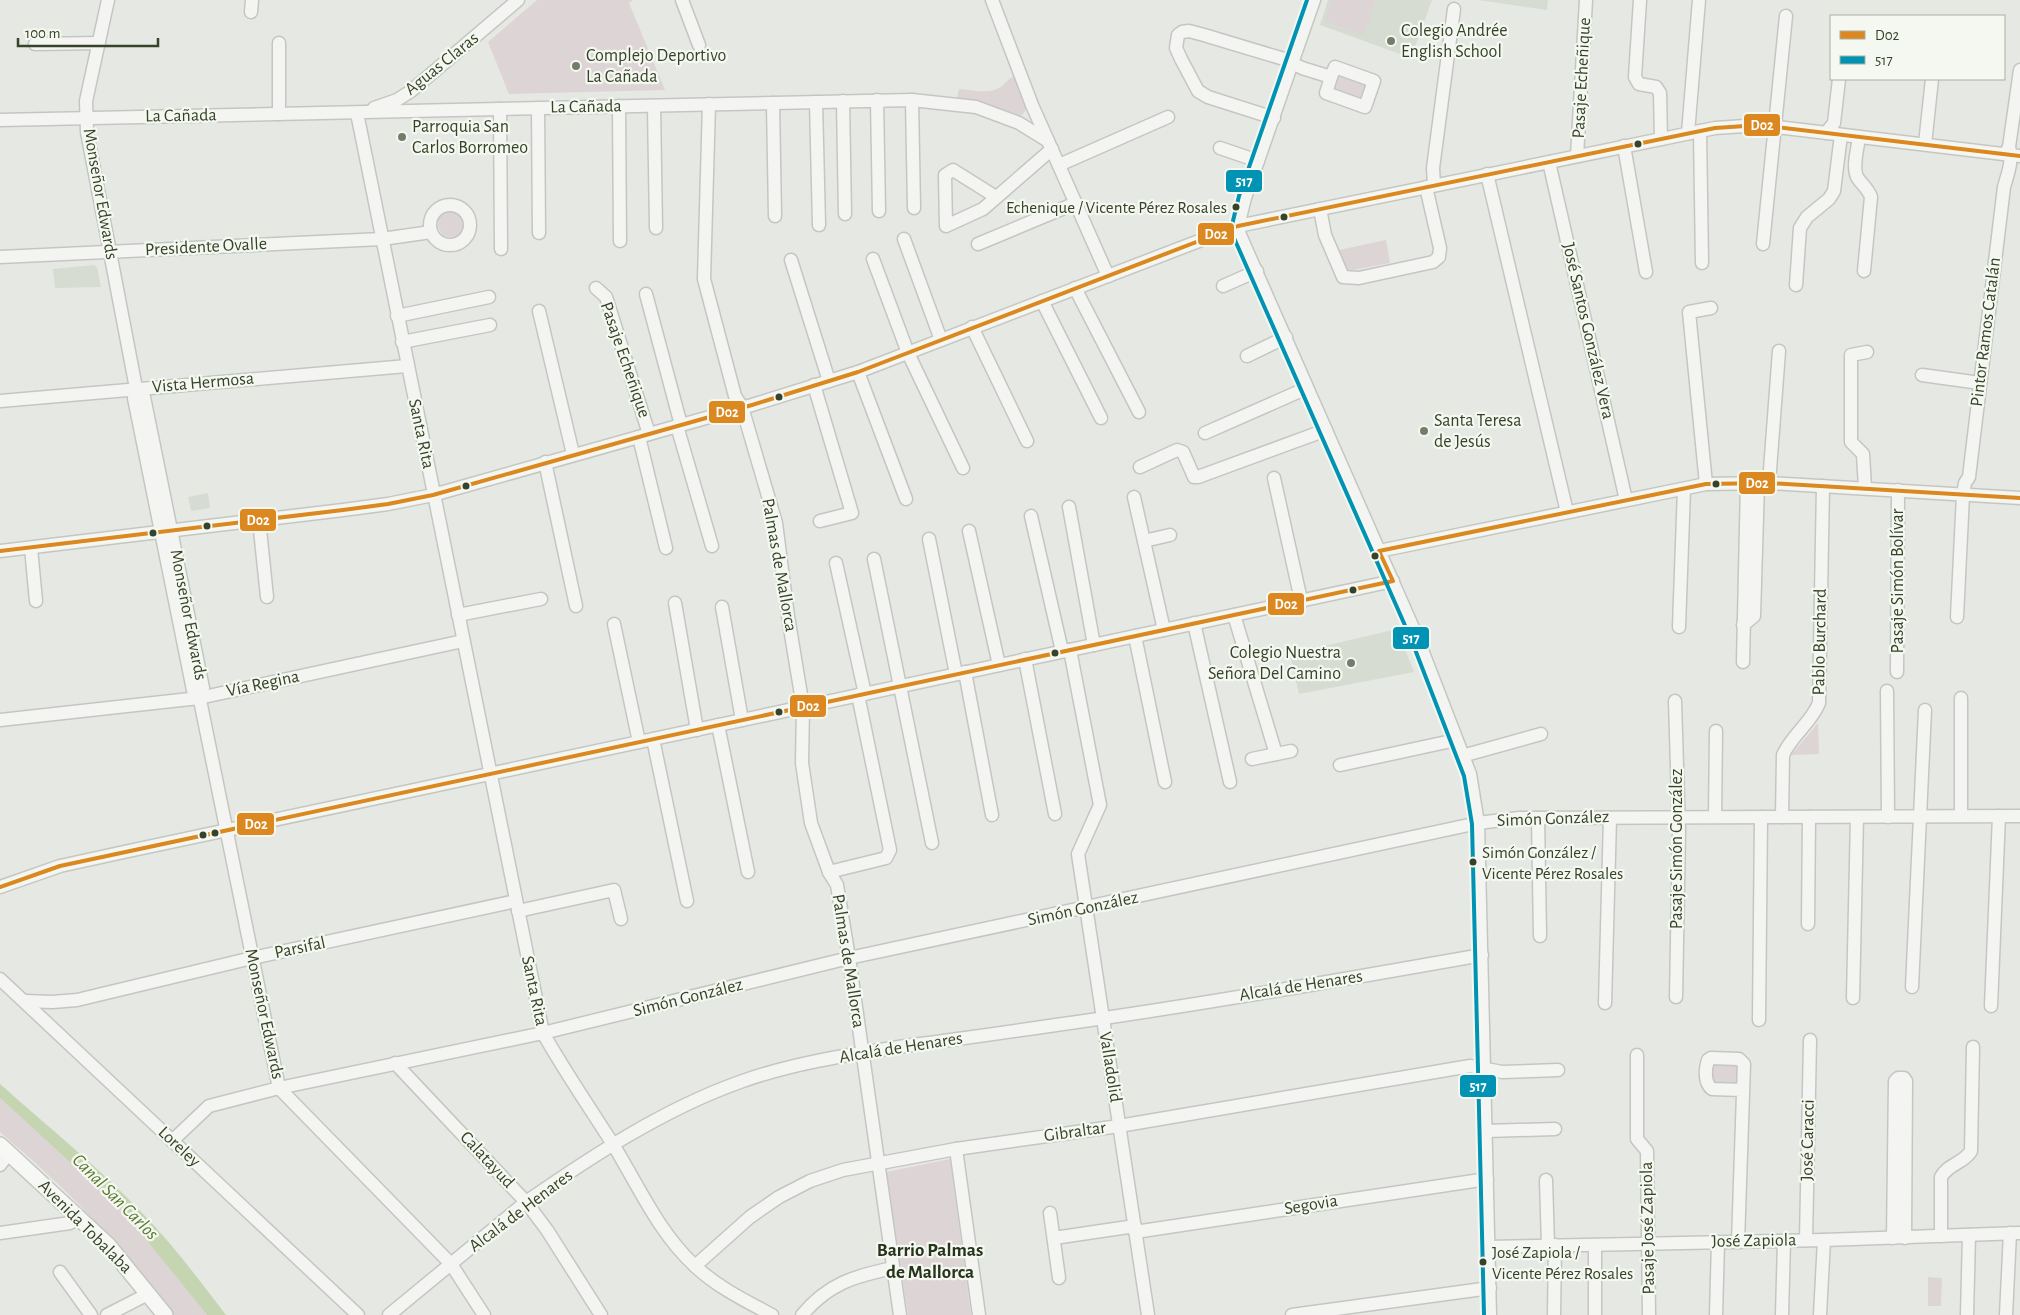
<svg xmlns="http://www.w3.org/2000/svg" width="2020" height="1315" font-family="'Alegreya Sans',sans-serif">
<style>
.built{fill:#d6dcd1}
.green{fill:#ddd4d5}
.water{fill:#c6d5b1}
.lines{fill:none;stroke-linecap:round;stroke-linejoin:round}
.minor-casing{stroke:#c4c7c1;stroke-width:15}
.major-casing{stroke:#c3c7bf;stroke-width:18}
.minor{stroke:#f4f5f3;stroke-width:12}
.major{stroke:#f7f7f6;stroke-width:15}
.bus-1-casing{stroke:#f5f8f1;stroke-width:8}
.bus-2-casing{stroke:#f5f8f1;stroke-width:8}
.bus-1{stroke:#da881f;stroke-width:4}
.bus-2{stroke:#0093b3;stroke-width:4}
.poi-dot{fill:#747d6a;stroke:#f5f8f1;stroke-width:2}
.bus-dot{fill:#364329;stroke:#f5f8f1;stroke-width:2}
.labels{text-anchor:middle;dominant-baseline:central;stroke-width:4.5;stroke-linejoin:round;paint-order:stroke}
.bus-label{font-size:17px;fill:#364329;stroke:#f5f8f1;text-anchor:start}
.poi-label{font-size:18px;fill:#364329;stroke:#f5f8f1;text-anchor:start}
.street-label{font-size:18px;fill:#364329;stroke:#f5f8f1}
.water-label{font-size:19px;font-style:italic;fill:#5a7931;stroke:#f5f8f1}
.neighbourhood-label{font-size:19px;font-weight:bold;fill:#26341b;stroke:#f5f8f1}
.line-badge{stroke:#f5f8f1;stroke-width:2}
.badge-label{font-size:14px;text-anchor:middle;font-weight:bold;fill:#fff}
</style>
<rect width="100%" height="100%" fill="#e6e9e3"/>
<g class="built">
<polygon points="1328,0 1432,0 1411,58 1320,25"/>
<polygon points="1478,0 1548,0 1547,10"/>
<polygon points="94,265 97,267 101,287 55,288 53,269"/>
<polygon points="208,493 210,508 191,511 188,497"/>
<polygon points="1397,629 1414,672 1299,694 1290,654"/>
</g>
<g class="green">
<polygon points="537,0 633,0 629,3 665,90 509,94 488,42"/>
<polygon points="1332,0 1376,0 1363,35 1324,21"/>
<polygon points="1339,73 1369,83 1363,101 1332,90"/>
<path d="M1014,76L1027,109L1022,115L1015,119L988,105L957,98L959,89C972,90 991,95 1002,86C1007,82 1008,79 1014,76Z"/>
<circle cx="451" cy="224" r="13"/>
<polygon points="1386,240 1390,263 1348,271 1343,268 1339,250"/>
<polygon points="1818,723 1819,754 1791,755"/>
<rect x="1713" y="1065" width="26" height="20"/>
<path d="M0,1098L122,1210L207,1315H171C145,1281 119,1247 90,1216C62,1186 31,1159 0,1132Z"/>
<polygon points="950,1159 971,1315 908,1315 886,1172"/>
<polygon points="1928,1277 1942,1278 1941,1306 1928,1306"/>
</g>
<path class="water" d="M0,1084C48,1127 100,1168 144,1215C174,1246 200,1281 226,1315H207L122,1210L0,1098Z"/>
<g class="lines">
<defs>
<g id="minor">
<polyline points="108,0 86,101 87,132 136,388 134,398 193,690 199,698"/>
<polyline points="682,0 699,45"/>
<polyline points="992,0 1032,105 1108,276"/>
<polyline points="1314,0 1245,198 1238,226 1240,235 1417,637 1470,774 1478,823 1490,1315"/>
<polyline points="1640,0 1635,77 1639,84 1656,87 1660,93 1661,139"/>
<polyline points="251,12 252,0"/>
<polyline points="279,43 279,114"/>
<polyline points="35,44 99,43"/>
<polyline points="877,100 879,211"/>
<polyline points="912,100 914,208"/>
<polyline points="843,101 845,214"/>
<polyline points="816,102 819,225"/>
<polyline points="773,103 775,216"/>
<polyline points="709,104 704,279 735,396 742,407 776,523 788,616 803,707 802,763 811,823 829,872 837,885 849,958 900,1315"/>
<polyline points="619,106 620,241"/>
<polyline points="654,106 656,228"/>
<polyline points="374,108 397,100 411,91 518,0"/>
<polyline points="538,108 539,233"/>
<polyline points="500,109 501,249"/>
<path d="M357,113L543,1033C565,1072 590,1108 614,1146C639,1187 659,1233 695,1266C717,1287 746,1301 772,1315"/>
<polyline points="1274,118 1208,97 1198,91 1181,59 1176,48 1178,35 1182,32 1189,31 1204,35 1284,59 1302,68 1331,77 1335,67 1374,81 1365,107 1326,93 1331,77"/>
<polyline points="0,120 912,100 976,107 1019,123 1048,141"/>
<polyline points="1700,131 1702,263"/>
<polyline points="1688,133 1699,0"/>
<polyline points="1826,133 1834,123 1839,79"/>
<path d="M1859,137C1858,148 1852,166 1857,177C1861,184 1868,188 1871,197L1864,271"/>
<polyline points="1925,144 1932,79"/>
<polyline points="1624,146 1646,272"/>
<polyline points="1220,148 1258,161"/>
<polyline points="2005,154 2009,147 2020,70"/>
<polyline points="1577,156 1586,0"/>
<polyline points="1549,162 1626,500"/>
<polyline points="1059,165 1168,117"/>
<polyline points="1487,174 1567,512"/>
<polyline points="1434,185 1433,168 1454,9"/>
<polyline points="996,197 953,170 945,175 946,226 983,209 1052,149"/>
<circle cx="450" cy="225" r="20"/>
<polyline points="1320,209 1325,235 1343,277 1359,278 1433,262 1439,257 1440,248 1426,187"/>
<polyline points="904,239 941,340"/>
<polyline points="978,244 1076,203"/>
<polyline points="1763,244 1786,16"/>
<polyline points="0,257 382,239 431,232"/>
<polyline points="873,259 908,353 963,468"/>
<polyline points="791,260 829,381"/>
<polyline points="1796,285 1800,228 1807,217 1829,199 1834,191 1841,135"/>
<polyline points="1223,286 1257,271"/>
<polyline points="596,288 606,297 649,434"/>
<polyline points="1075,288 1139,412"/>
<polyline points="646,294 681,425"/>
<polyline points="1042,301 1101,418"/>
<polyline points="539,311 573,454"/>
<polyline points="397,316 489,297"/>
<polyline points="972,327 1027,441"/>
<polyline points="402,342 490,325"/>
<polyline points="1247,356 1286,337"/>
<polyline points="858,372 906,499"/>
<polyline points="1922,375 1980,383"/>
<polyline points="814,385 852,513 820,521"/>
<polyline points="136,388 144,397 203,688 199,698 201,705 279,1088 451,1264 484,1315"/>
<polyline points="0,401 407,366"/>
<polyline points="677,426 712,546"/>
<polyline points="1205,433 1307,388"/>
<polyline points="639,437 666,548"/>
<polyline points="545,462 576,606"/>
<polyline points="1140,467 1177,450 1183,452 1194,477 1198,477 1326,430"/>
<polyline points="1274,478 1301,600"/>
<polyline points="1769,483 1779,351"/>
<polyline points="1706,484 1689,312 1711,308"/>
<polyline points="1865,488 1863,454 1851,442 1851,355 1867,352"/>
<polyline points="1134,497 1164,630"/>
<polyline points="1069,507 1094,645"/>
<polyline points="1031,516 1062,651"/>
<polyline points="259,520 267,597"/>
<polyline points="969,531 999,665"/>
<polyline points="929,539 956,674"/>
<polyline points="1144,541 1170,535"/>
<polyline points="31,548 36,601"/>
<polyline points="0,551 343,510 388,504 433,495 752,405 858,372 1238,226 1715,128 1760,125 2020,156"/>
<polyline points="1379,551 1706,484 1769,483 2020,498"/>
<polyline points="874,559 932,843"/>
<polyline points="836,563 865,694"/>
<polyline points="675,603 697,730"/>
<polyline points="722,607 742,720"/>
<polyline points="458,615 541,599"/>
<polyline points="1234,615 1276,754"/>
<path d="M1957,617L1963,495L1965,483L1969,477L2004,187C2008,173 2013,161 2009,147"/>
<polyline points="1194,623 1230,782"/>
<polyline points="614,624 639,742"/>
<polyline points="1743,625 1754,616 1758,483"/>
<polyline points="1679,627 1684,489"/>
<polyline points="1135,636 1165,782"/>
<polyline points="1070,650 1100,805 1078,854 1148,1315"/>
<polyline points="1025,659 1055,814"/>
<polyline points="1743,662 1747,483"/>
<polyline points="965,672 992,815"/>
<polyline points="1897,672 1898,490"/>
<polyline points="1887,691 1888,817"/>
<polyline points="1675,701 1679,832 1676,997"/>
<polyline points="0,720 199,698 463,641"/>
<polyline points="718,725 748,872"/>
<polyline points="653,739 687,901"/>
<polyline points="1462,756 1541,734"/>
<polyline points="1252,759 1291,751"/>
<polyline points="1340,765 1456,740"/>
<polyline points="1961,816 1961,698"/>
<polyline points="1715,817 1716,731"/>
<path d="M1782,817L1783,755C1792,735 1811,723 1819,703L1823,486"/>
<polyline points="1538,818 1540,936"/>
<polyline points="829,872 886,858 890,850 858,695"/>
<polyline points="0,887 60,866 124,852 1393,581"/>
<polyline points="518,911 614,890 621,919"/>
<polyline points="1808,924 1809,817"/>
<polyline points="0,979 358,1315"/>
<polyline points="1912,987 1925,710"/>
<polyline points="1853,998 1857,817"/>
<polyline points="26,1001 52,1002 77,1000 252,958 516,901"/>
<polyline points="1605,1003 1610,818"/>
<polyline points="1991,1006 1999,816"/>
<polyline points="1759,1020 1761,817"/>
<polyline points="1637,1055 1637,1139 1647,1151 1649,1315"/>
<polyline points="395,1063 526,1202 547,1230 601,1315"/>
<polyline points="1486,1131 1555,1129"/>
<polyline points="172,1141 209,1106 279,1088 543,1033 849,958 1478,823 1519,818 2020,816"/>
<polyline points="956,1149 979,1315"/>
<polyline points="0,1165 9,1153"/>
<polyline points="1546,1180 1548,1245"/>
<polyline points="1050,1213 1059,1278"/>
<polyline points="1135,1232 1487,1179"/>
<polyline points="0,1233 70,1223 79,1217"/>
<path d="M1941,1236V1177C1949,1163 1963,1164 1971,1151L1973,1047"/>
<polyline points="1054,1238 1135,1226"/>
<polyline points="1893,1238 1895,1081 1898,1078 1904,1078 1906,1081 1905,1238"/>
<polyline points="1806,1240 1810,1040"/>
<path d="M1738,1242L1744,1064L1739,1059L1711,1058L1708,1060C1705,1069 1704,1083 1712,1089L1743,1090"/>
<polyline points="1489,1247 1824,1240 2020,1233"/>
<polyline points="695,1266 750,1217 779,1197 810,1181 843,1170 956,1149 1119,1126 1470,1066 1502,1072 1558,1070"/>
<polyline points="60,1272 91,1315"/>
<polyline points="107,1315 148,1294"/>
<path d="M389,1315L526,1202C592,1156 664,1109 740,1082C795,1062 854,1054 912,1045C960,1039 1008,1032 1056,1025C1198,1005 1340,980 1482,955"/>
<path d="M802,1315C828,1284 854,1276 893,1268"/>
<polyline points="1292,1315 1490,1288"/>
<polyline points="1554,1315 1555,1245"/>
<polyline points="1595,1315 1595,1245"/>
<polyline points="1716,1315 1718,1242"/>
<polyline points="1782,1315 1784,1241"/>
<polyline points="1820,1315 1824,1240"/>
<polyline points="1967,1315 1969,1235"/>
<polyline points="2006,1315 2010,1233"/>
</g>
<polyline id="major" points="0,1145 108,1245 165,1315"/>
</defs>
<use href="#minor" class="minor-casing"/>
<use href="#major" class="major-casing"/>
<use href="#minor" class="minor"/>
<use href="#major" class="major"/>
<defs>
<g id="bus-1">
<polyline points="0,551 343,510 388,504 433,495 752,405 858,372 1238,226 1715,128 1760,125 2020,156"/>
<polyline points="0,887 60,866 1393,581 1379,551 1706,484 1769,483 2020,498"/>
</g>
<polyline id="bus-2" points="1307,0 1239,196 1232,225 1234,238 1411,639 1464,776 1472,824 1484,1315"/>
</defs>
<use href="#bus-1" class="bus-1-casing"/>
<use href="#bus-2" class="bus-2-casing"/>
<use href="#bus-1" class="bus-1"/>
<use href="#bus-2" class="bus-2"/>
</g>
<g class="poi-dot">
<circle cx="1391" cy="41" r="5"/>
<circle cx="576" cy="66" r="5"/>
<circle cx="402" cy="137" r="5"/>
<circle cx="1424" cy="431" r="5"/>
<circle cx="1351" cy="663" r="5"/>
</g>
<g class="bus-dot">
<circle cx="1638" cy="144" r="4.5"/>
<circle cx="1236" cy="207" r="4.5"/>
<circle cx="1284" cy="217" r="4.5"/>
<circle cx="779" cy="397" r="4.5"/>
<circle cx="1716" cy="484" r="4.5"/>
<circle cx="466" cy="486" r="4.5"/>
<circle cx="207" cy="526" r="4.5"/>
<circle cx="153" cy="533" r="4.5"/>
<circle cx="1375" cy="556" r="4.5"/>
<circle cx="1353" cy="590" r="4.5"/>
<circle cx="1055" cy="653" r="4.5"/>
<circle cx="779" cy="712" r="4.5"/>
<circle cx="215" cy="833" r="4.5"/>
<circle cx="203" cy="835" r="4.5"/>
<circle cx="1473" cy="862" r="4.5"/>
<circle cx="1483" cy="1262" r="4.5"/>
</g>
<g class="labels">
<g class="bus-label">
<text x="1227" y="207" text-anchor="end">Echenique / Vicente Pérez Rosales</text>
<text x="1482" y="852">Simón González /<tspan x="1482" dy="21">Vicente Pérez Rosales</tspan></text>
<text x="1492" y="1252">José Zapiola /<tspan x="1492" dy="21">Vicente Pérez Rosales</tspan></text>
</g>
<g class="poi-label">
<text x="1401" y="31">Colegio Andrée<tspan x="1401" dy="21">English School</tspan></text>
<text x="586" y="56">Complejo Deportivo<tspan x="586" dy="21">La Cañada</tspan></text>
<text x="412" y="127">Parroquia San<tspan x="412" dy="21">Carlos Borromeo</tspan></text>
<text x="1434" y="421">Santa Teresa<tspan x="1434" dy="21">de Jesús</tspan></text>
<text x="1341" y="653" text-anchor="end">Colegio Nuestra<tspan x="1341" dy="21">Señora Del Camino</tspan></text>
</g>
<g class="street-label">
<text transform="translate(442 64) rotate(-39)">Aguas Claras</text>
<text transform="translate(1582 78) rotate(-87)">Pasaje Echeñique</text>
<text transform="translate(586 107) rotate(-1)">La Cañada</text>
<text transform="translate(181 116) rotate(-1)">La Cañada</text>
<text transform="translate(100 194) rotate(80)">Monseñor Edwards</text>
<text transform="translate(206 247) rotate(-3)">Presidente Ovalle</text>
<text transform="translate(1588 331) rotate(77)">José Santos González Vera</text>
<text transform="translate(1986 332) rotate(-83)">Pintor Ramos Catalán</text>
<text transform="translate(625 360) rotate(71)">Pasaje Echeñique</text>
<text transform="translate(203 383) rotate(-5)">Vista Hermosa</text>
<text transform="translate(421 434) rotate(78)">Santa Rita</text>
<text transform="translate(779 565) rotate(80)">Palmas de Mallorca</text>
<text transform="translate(1898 581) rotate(-90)">Pasaje Simón Bolívar</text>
<text transform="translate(188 615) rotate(79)">Monseñor Edwards</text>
<text transform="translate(1820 642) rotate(-89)">Pablo Burchard</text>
<text transform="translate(263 684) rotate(-12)">Vía Regina</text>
<text transform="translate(1553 819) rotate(-2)">Simón González</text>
<text transform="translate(1677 849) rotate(-90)">Pasaje Simón González</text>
<text transform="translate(1083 909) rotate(-12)">Simón González</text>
<text transform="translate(300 948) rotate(-12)">Parsifal</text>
<text transform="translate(848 961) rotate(81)">Palmas de Mallorca</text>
<text transform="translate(1301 986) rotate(-9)">Alcalá de Henares</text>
<text transform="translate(534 991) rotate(78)">Santa Rita</text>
<text transform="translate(688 998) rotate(-14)">Simón González</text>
<text transform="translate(264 1014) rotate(78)">Monseñor Edwards</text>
<text transform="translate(901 1048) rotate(-9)">Alcalá de Henares</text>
<text transform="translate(1110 1067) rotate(81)">Valladolid</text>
<text transform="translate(1075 1132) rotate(-8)">Gibraltar</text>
<text transform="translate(1808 1140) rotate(-89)">José Caracci</text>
<text transform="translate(179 1147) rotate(43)">Loreley</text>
<text transform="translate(487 1160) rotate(47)">Calatayud</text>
<text transform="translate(1311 1205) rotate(-9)">Segovia</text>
<text transform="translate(521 1211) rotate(-37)">Alcalá de Henares</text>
<text transform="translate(85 1227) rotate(45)">Avenida Tobalaba</text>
<text transform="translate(1648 1228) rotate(-91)">Pasaje José Zapiola</text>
<text transform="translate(1754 1241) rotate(-1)">José Zapiola</text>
</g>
<g class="water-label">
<text transform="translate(115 1197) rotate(45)">Canal San Carlos</text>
</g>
<g class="neighbourhood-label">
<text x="930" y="1250">Barrio Palmas<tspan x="930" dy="22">de Mallorca</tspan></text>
</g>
</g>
<g class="line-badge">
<rect x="1743" y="113" width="38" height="24" rx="5" fill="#da881f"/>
<rect x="1225" y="169" width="38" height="24" rx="5" fill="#0093b3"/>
<rect x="1197" y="222" width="38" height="24" rx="5" fill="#da881f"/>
<rect x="708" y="400" width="38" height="24" rx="5" fill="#da881f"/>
<rect x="1738" y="471" width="38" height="24" rx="5" fill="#da881f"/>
<rect x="239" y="508" width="38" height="24" rx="5" fill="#da881f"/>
<rect x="1267" y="592" width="38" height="24" rx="5" fill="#da881f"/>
<rect x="1392" y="626" width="38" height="24" rx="5" fill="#0093b3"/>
<rect x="789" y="694" width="38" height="24" rx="5" fill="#da881f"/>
<rect x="236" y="812" width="39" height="24" rx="5" fill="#da881f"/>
<rect x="1459" y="1074" width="38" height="24" rx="5" fill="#0093b3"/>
</g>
<g class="badge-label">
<text x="1762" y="130">D02</text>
<text x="1244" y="186">517</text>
<text x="1216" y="239">D02</text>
<text x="727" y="417">D02</text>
<text x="1757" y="488">D02</text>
<text x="258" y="525">D02</text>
<text x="1286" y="609">D02</text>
<text x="1411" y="643">517</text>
<text x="808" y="711">D02</text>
<text x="256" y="829">D02</text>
<text x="1478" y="1091">517</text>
</g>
<rect x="1830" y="15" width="175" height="65" fill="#f5f8f1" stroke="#a9b0a1"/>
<rect x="1840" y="31" width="25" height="8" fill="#da881f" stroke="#a9b0a1"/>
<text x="1875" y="40" font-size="15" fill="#364329">D02</text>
<rect x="1840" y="56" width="25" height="8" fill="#0093b3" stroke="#a9b0a1"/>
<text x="1875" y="65" font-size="15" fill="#364329">517</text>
<path d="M18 38v8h140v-8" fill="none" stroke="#364329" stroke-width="2.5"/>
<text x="25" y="38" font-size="15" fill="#364329" stroke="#f5f8f1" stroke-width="4" paint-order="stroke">100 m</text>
</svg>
